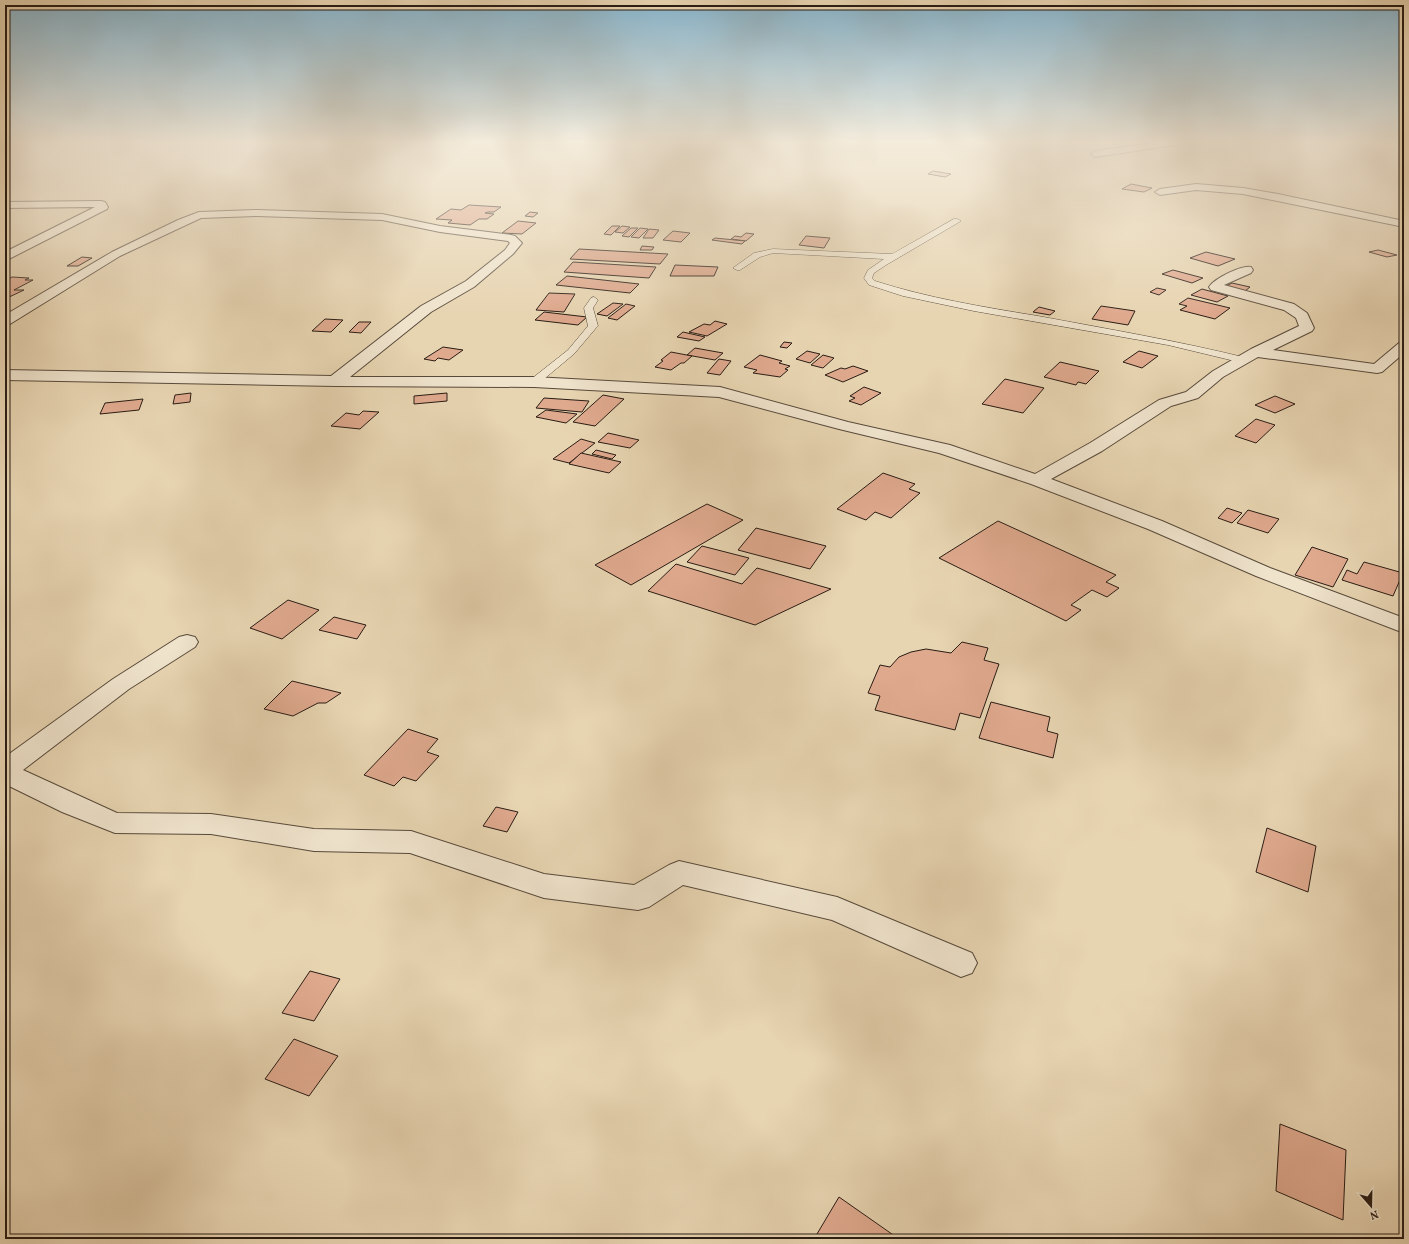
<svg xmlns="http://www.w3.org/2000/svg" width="1409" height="1244" font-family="Vollkorn,serif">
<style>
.building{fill:#dfa98e;stroke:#291c14}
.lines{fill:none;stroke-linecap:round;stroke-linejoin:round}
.lane-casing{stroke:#584a3b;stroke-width:1}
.street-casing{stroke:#584a3b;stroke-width:2}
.lane{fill:#efe3cc;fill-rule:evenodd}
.street{fill:#efe3cc;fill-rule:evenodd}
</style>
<rect width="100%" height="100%" fill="#e7d4b1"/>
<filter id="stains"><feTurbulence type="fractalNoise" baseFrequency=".005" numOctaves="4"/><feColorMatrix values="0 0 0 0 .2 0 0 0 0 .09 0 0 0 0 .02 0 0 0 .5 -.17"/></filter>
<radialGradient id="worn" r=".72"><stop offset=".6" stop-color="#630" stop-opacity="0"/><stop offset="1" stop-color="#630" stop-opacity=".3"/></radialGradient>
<g class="building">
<polygon points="933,171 951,174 945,177 928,174"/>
<polygon points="1131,184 1152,188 1144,192 1122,189"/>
<polygon points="469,205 501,207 494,212 488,212 485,213 494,214 487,219 479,219 470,225 448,223 452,220 436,219 451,209 461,210"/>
<polygon points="530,212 538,213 533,217 525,216"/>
<polygon points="518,221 536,223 522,234 502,233"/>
<polygon points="612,226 620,226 611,235 604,234"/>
<polygon points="622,226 630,227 623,233 615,232"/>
<polygon points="631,228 638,228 629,237 622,236"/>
<polygon points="640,228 648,229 639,238 631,237"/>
<polygon points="649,229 659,230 653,238 643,238"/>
<polygon points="673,231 690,233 681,242 663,240"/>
<polygon points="746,233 754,234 746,241 731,239 735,236 741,237"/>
<polygon points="806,236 830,238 824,248 799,245"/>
<polygon points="715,238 745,241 742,244 712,240"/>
<polygon points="642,246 654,247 652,250 640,250"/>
<polygon points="579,249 668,254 660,264 570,259"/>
<polygon points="1378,250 1397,255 1387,257 1369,252"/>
<polygon points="1206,252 1235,259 1218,266 1190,258"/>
<polygon points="82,257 92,258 78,266 67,266"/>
<polygon points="573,262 656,267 649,278 564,272"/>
<polygon points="675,265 718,267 714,276 670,276"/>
<polygon points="1173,270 1203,278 1192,283 1162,274"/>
<polygon points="567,276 639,284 630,293 556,285"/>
<polygon points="12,277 29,278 25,280 33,280 14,290 24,290 5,299 5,281"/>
<polygon points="1232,283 1250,287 1245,291 1226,286"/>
<polygon points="1157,288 1166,290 1159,295 1150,292"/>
<polygon points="1202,289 1228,296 1217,302 1191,295"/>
<polygon points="549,293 575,294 564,312 536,310"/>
<polygon points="1188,298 1230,308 1215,319 1180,310 1187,306 1179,304"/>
<polygon points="613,303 623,304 607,316 597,314"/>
<polygon points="626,304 635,306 617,320 608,318"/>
<polygon points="1101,306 1135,311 1128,325 1092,319"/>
<polygon points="1039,307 1055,311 1050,315 1033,312"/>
<polygon points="544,312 587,317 578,325 535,320"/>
<polygon points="325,319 343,320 331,332 312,331"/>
<polygon points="715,321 727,324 707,336 689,332 704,324 710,325"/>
<polygon points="359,322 371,322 361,333 349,332"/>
<polygon points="683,332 705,337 699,341 677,337"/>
<polygon points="784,342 792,343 787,348 780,347"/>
<polygon points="443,347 463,350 449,360 438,358 435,361 424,359"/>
<polygon points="695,348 723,353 715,360 687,355"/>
<polygon points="807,351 820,354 810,363 796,359"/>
<polygon points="1139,351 1158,356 1142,368 1123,362"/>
<polygon points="671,352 692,356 684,363 681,363 671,370 655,367 663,361 661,360"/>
<polygon points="760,355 782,361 779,363 790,366 785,369 788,370 780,377 753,373 757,370 744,367"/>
<polygon points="823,355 834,358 823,368 811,365"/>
<polygon points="719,359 731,361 720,375 707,373"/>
<polygon points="1060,362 1099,371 1086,384 1078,382 1076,385 1044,377"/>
<polygon points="853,366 868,371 843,382 825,375 841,368 845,369"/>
<polygon points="1005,379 1044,388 1023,413 982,404"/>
<polygon points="864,387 881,393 861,405 849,401 855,398 850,396"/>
<polygon points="191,393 190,402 173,404 175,395"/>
<polygon points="447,393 447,401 414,404 414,396"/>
<polygon points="603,395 624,399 595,426 573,422"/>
<polygon points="1275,396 1295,404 1275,413 1255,405"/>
<polygon points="544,398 589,401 582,412 536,408"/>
<polygon points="143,399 139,410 100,414 105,403"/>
<polygon points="546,410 577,414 566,423 536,417"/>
<polygon points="363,411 379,412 360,429 331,426 346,413 359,415"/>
<polygon points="1256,419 1275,425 1256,443 1235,436"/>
<polygon points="608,433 639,440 630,448 598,442"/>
<polygon points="581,439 595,443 569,463 553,459"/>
<polygon points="596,450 616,455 612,459 592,454"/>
<polygon points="581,453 621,462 609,473 569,464"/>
<polygon points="883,473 915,484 909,489 920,493 891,518 875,512 866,520 837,509"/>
<polygon points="707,504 743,520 631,585 595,565"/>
<polygon points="1227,508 1242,513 1232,523 1218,518"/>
<polygon points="1248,510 1279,519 1268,533 1237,523"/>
<polygon points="998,521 1116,575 1106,582 1119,588 1107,597 1092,590 1071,605 1081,610 1066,621 939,558"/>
<polygon points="756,528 826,546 810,569 738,550"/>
<polygon points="702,546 749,558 735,575 687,562"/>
<polygon points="1312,547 1348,559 1333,587 1295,575"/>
<polygon points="1364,562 1403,573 1393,596 1342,580 1347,570 1357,574"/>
<polygon points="676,564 742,584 757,568 831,589 755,625 648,591"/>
<polygon points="288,600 319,610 282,639 250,628"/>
<polygon points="334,617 366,625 357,639 319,630"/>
<polygon points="962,642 988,648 984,660 999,664 980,718 960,713 955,730 875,710 880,696 868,693 880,665 890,667 899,657 911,652 926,649 951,653"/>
<polygon points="292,681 341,693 326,703 318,703 293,716 264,709"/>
<polygon points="991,702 1050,717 1047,731 1058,734 1053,758 979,738"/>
<polygon points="408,729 438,739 427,752 439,756 416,781 403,777 394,786 364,775"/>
<polygon points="496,807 518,812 507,832 483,826"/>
<polygon points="1267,828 1316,846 1308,892 1256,872"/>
<polygon points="310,971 340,979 314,1021 282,1013"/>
<polygon points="294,1039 338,1056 309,1096 265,1079"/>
<polygon points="1280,1124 1346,1150 1343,1220 1276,1191"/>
<polygon points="839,1197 899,1239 814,1239"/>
</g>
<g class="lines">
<defs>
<g id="lane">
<path d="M954,219H957L961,221L886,265L874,273L872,278L875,281C928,298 983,307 1038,316C1108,329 1178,341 1247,358L1248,360L1243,363L1168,345L974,311L903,296L869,285L864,278L868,270L884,259L773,253L760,257L740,270H737L733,268L754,253L773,249L892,254Z"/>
<polygon points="594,297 598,300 593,308 598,326 596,328 574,354 538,384 530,384 529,382 530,380 568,350 588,326 584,308 591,298"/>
</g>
<g id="street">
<polygon points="1168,141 1186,141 1182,144 1095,157 1091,154 1095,151"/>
<polygon points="1196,184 1243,188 1278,194 1404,221 1404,227 1243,194 1196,190 1160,195 1155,192 1160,189"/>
<polygon points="101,201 105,202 108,207 107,209 5,261 5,252 95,207 5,208 5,202"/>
<path d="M257,210L382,214L440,226L511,235L515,236L522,243L513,254L474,287L431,312L350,377H534L720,387L848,422L950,445L1035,474L1090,443L1159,400L1186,392L1213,371L1251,349L1299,326L1296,318L1284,310L1211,290L1209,287C1214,279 1241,265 1251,267L1253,270L1251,273L1224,285L1294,304L1307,313L1314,328L1312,331L1273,350L1374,364L1399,343L1404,342V353L1382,372L1377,373L1258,357L1223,377L1198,398L1171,406L1102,451L1051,479L1162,521L1270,568L1404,618V633L1256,576L1148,529L1031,484L939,453L839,429L719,397L534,387L335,386L5,380V370L331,376L421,306L466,281L505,250L510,243L508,241L440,232L382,220L257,216L201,218L120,256L10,324L5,325V315L112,252L178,220L199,212Z"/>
<polygon points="187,635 195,637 198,642 195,647 129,689 23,770 117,813 211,814 314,829 411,831 544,874 634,885 669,865 679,861 837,897 972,953 977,963 972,973 961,977 832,920 683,885 649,907 638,910 544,898 410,853 314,851 211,834 115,833 62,812 5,784 5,757 113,679 179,637"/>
</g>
</defs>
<use href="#lane" class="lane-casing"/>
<use href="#street" class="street-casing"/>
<use href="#lane" class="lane"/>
<use href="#street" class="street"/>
</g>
<linearGradient id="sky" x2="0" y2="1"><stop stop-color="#88b6ce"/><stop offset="0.45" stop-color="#f4ecdc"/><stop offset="1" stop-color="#f4ecdc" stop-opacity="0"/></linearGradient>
<rect width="1409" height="315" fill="url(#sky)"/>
<rect width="1409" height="1244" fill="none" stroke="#e7d4b1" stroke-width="20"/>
<rect x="6" y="6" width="1397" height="1232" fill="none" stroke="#291c14" stroke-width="2"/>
<rect x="10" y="10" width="1389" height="1224" fill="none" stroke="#291c14"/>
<g transform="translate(1371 1206) rotate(160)" stroke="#efe3cc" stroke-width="3" paint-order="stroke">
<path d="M0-3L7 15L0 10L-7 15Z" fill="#291c14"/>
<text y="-6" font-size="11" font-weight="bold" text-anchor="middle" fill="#291c14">N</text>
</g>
<rect width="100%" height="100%" filter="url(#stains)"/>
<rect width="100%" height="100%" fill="url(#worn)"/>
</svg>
